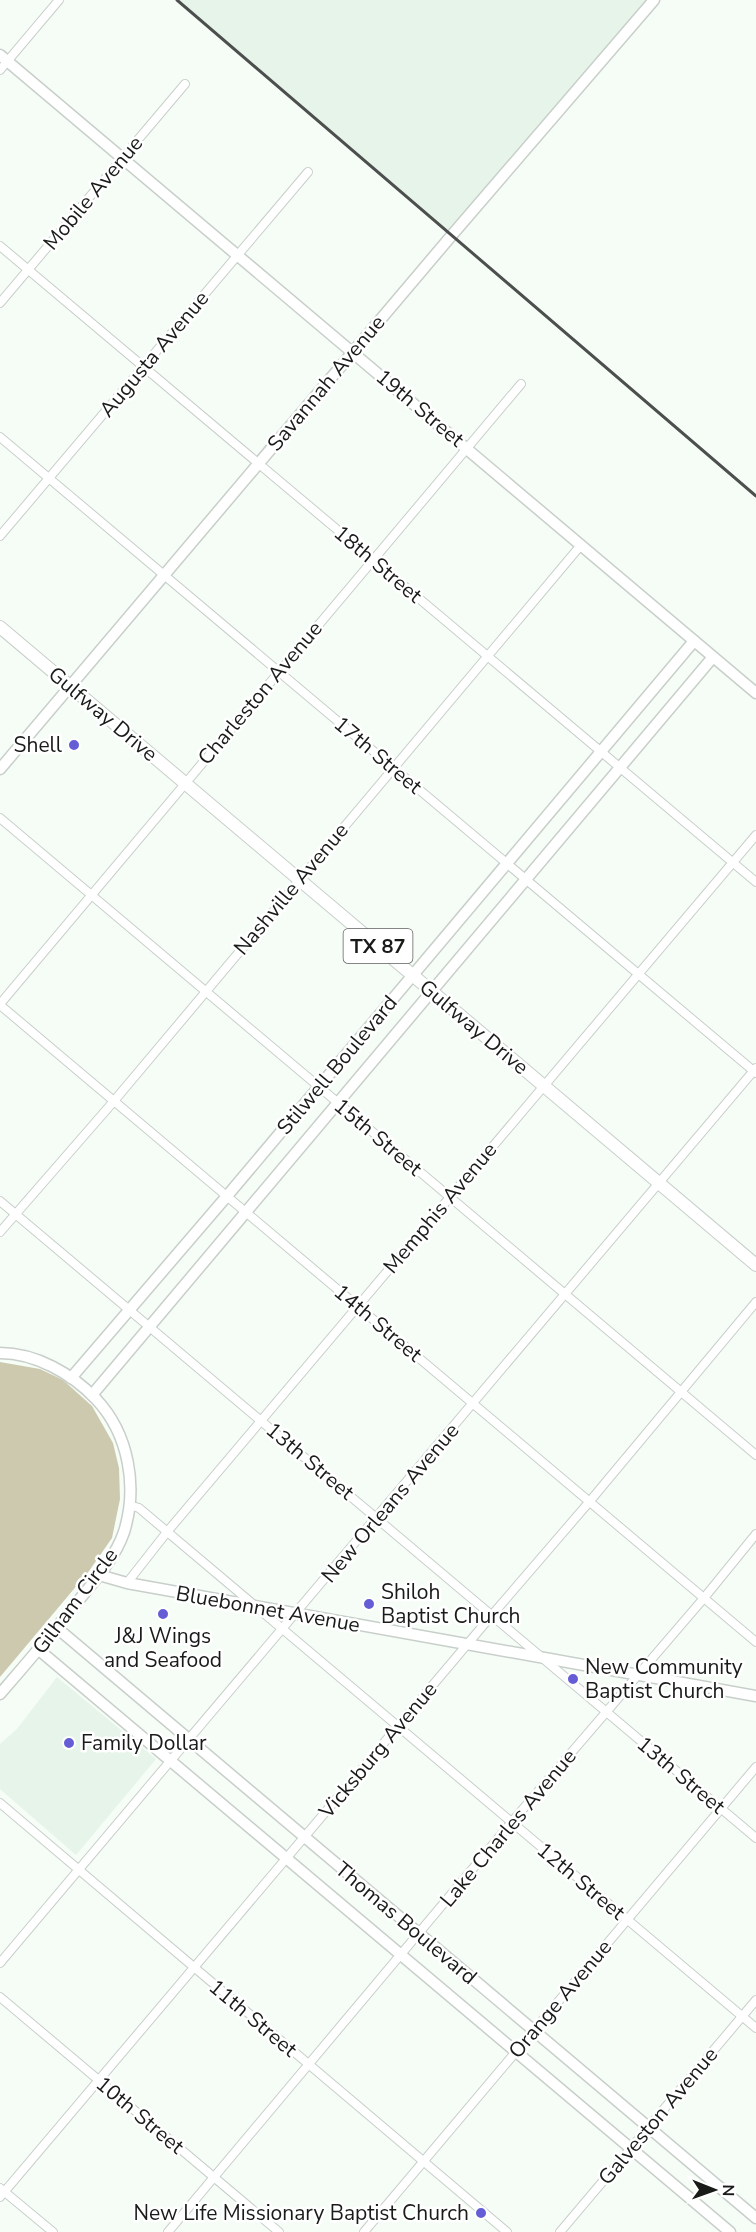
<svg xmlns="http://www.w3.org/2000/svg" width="756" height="2232" font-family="'Nunito Sans',sans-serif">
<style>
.built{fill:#e6f4e9}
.green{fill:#cdc9af}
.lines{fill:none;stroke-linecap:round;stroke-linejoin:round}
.street-casing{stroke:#c8cfca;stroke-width:10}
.secondary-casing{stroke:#c8cfca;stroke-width:13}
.primary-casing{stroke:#c8cfca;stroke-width:14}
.street{stroke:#fff;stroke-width:8}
.secondary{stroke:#fff;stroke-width:10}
.primary{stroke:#fff;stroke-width:12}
.rail{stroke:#4c4f4d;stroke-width:3}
.poi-dot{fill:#655dd6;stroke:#fff;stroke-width:2}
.labels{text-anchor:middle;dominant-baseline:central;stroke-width:5;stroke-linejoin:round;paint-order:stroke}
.shield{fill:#fff;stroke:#5e5f5e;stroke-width:1.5}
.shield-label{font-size:20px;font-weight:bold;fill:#191b19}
.street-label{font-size:21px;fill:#191b19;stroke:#fff}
.poi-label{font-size:21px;fill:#191b19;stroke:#fff;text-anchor:start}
</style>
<rect width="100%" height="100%" fill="#f6fdf7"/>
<g class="built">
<polygon points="175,0 654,0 452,235"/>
<polygon points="57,1677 156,1759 76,1855 0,1789 0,1744 17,1729"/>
</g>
<polygon class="green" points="0,1362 40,1369 63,1380 92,1406 113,1443 119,1468 120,1499 112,1538 89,1571 0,1677"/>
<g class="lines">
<defs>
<g id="street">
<polyline points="0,70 59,0"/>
<polyline points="0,246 756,882"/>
<polyline points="0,303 185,84"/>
<polyline points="0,437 756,1073"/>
<polyline points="0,536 308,172"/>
<polyline points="0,818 756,1455"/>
<polyline points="0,1004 521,384"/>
<polyline points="0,1005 756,1642"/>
<polyline points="0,1201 756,1838"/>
<polyline points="0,1232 114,1101 581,545"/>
<polyline points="129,1505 139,1508 756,2028"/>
<polyline points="127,1583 167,1532 756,835"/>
<polyline points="0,1803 507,2232"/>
<path d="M0,1963C251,1664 505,1368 756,1068"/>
<polyline points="0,1997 279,2232"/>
<polyline points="0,2188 53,2232"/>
<polyline points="0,2197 492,1615 590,1501 756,1302"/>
<polyline points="168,2232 511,1823 704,1598 756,1534"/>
<polyline points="364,2232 756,1767"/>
<polyline points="560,2232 756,2000"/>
</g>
<g id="secondary">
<polyline points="0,55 756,693"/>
<polyline points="0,769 452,235 654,0"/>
<path d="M0,1353C36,1353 72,1374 96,1399C129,1434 138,1487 124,1532C115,1558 96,1579 79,1600C53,1632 27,1663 0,1694"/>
<polyline points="71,1378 227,1196 694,641"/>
<polyline points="92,1395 713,657"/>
<polyline points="99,1575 127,1583 756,1696"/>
<polyline points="57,1628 756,2218"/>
<polyline points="39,1650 730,2232"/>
</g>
<polyline id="primary" points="0,627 756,1265"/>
</defs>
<use href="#street" class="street-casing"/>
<use href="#secondary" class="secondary-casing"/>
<use href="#primary" class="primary-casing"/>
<use href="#street" class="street"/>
<use href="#secondary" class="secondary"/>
<use href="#primary" class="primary"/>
<polyline class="rail" points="177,0 756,496"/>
</g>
<g class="poi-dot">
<circle cx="74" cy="745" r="6"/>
<circle cx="369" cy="1604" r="6"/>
<circle cx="163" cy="1614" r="6"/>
<circle cx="573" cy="1679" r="6"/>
<circle cx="69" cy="1743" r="6"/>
<circle cx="481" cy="2213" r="6"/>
</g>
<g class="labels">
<rect class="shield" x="343.5" y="929" width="69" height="34" rx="4.5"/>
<g class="shield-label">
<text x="378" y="946">TX 87</text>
</g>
<g class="street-label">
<text transform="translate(93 193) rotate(-50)">Mobile Avenue</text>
<text transform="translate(154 354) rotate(-50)">Augusta Avenue</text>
<text transform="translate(326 383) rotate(-50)">Savannah Avenue</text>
<text transform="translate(420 408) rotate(40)">19th Street</text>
<text transform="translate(378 564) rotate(40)">18th Street</text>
<text transform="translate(260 693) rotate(-50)">Charleston Avenue</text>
<text transform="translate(103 714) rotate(40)">Gulfway Drive</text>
<text transform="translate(378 755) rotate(40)">17th Street</text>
<text transform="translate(291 889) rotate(-50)">Nashville Avenue</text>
<text transform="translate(474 1027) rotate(40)">Gulfway Drive</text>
<text transform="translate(337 1065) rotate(-50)">Stilwell Boulevard</text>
<text transform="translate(378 1137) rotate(40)">15th Street</text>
<text transform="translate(440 1208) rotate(-50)">Memphis Avenue</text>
<text transform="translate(378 1323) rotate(40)">14th Street</text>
<text transform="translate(310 1461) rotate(40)">13th Street</text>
<text transform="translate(390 1503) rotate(-50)">New Orleans Avenue</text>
<text transform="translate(75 1601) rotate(-53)">Gilham Circle</text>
<text transform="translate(268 1609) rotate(10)">Bluebonnet Avenue</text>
<text transform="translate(378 1750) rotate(-50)">Vicksburg Avenue</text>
<text transform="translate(681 1775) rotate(40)">13th Street</text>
<text transform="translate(508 1828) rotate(-50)">Lake Charles Avenue</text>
<text transform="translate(581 1881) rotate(40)">12th Street</text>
<text transform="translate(406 1923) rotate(40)">Thomas Boulevard</text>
<text transform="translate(560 1999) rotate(-50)">Orange Avenue</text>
<text transform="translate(253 2018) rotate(40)">11th Street</text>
<text transform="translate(140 2115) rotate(40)">10th Street</text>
<text transform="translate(658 2116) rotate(-50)">Galveston Avenue</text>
</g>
<g class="poi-label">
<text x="62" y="745" text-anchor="end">Shell</text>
<text x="381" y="1592">Shiloh<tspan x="381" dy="24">Baptist Church</tspan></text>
<text x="163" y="1636" text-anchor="middle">J&amp;J Wings<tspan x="163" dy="24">and Seafood</tspan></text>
<text x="585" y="1667">New Community<tspan x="585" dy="24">Baptist Church</tspan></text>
<text x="81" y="1743">Family Dollar</text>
<text x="469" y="2213" text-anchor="end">New Life Missionary Baptist Church</text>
</g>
</g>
<g transform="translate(714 2190) rotate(91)" stroke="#ffffff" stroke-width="4.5" paint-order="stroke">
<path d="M0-4.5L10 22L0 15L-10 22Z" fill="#191b19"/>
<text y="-9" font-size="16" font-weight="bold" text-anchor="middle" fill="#191b19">N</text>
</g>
</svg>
